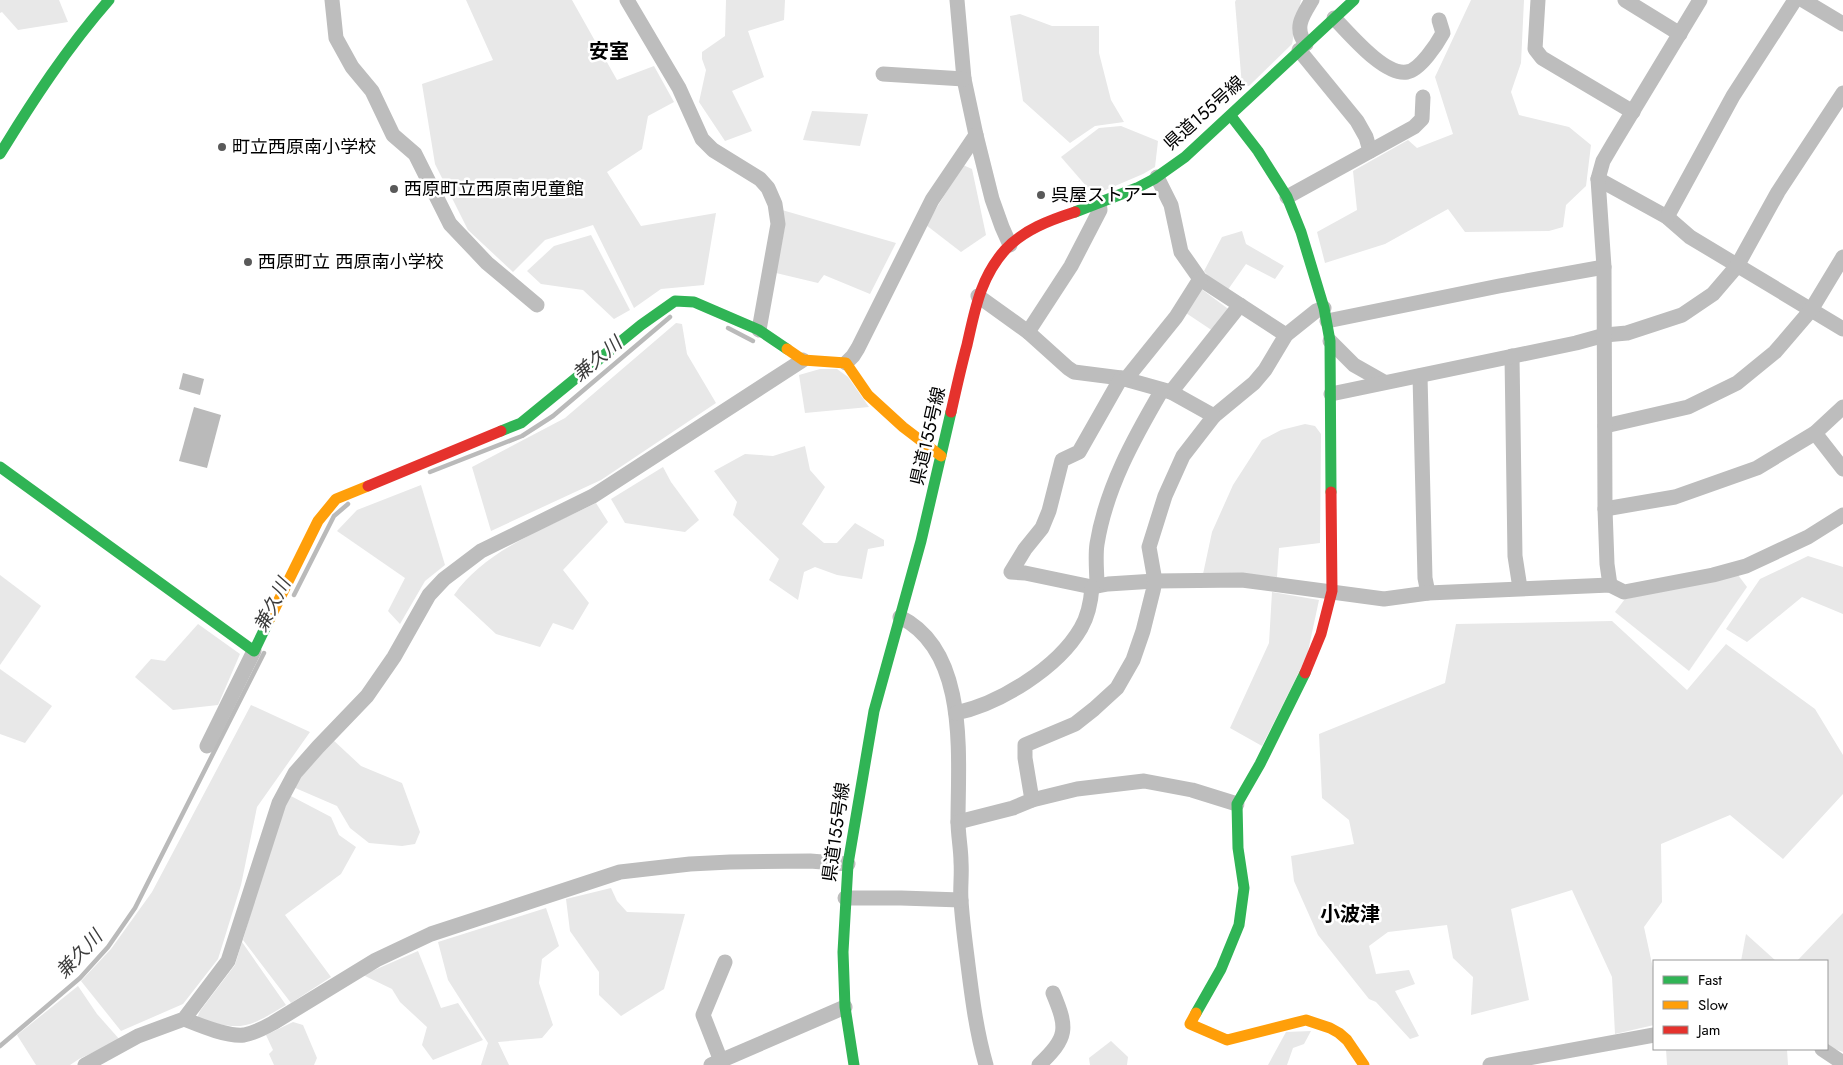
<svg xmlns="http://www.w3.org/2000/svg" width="1843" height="1065" font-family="Jost,'Noto Sans JP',sans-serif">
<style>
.green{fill:#e8e8e8}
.water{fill:#bababa}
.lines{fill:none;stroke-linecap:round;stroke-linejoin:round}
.stream{stroke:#bababa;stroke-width:4.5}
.street{stroke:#bdbdbd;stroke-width:15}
.fast{stroke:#30b455;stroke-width:11}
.slow{stroke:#ff9f0a;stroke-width:11}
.jam{stroke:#e5322d;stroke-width:11}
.poi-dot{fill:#595959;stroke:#fff;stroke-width:2}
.labels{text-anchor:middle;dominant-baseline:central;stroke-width:5;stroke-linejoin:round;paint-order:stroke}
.street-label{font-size:18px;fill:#000;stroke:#fff}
.poi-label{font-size:18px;fill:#000;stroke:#fff;text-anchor:start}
.water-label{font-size:19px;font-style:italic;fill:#3d3d3d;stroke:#fff}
.quarter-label{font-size:20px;font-weight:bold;fill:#000;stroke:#fff}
</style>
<rect width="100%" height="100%" fill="#fff"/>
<g class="green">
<polygon points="0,0 59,0 68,22 18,30 2,12 0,13"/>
<polygon points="466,0 572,0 617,80 654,66 674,102 648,116 642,149 607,172 641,226 716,213 704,285 661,289 634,308 593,225 545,240 513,272 468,230 435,164 422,84 493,60"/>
<polygon points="726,0 785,0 784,20 748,31 764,77 732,91 752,131 725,141 699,102 706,70 702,59 702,52 725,36"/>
<polygon points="1236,0 1301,0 1292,44 1249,86 1242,86 1235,2"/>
<polygon points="1471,0 1524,0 1521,63 1511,92 1519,115 1569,127 1591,145 1586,186 1566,205 1563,227 1549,231 1465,232 1448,209 1385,244 1325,263 1317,232 1357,210 1353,171 1408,140 1417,148 1453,134 1435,77"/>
<polygon points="1020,14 1052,26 1099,26 1099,53 1111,100 1124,122 1095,126 1070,143 1023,101 1010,16"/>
<polygon points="812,111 868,114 860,146 803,140"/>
<polygon points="1121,126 1158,141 1155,167 1143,174 1094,195 1061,157 1099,128"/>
<polygon points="963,165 972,169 986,235 961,252 926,225"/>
<polygon points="782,210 896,243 870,294 824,275 818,283 776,273 785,226"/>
<polygon points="1242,231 1246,244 1284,266 1275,279 1246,264 1227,291 1210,278 1204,271 1222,237"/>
<polygon points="591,235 630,310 614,319 583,290 541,284 527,271 554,246"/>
<polygon points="1200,288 1231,311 1213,331 1183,311"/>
<polygon points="676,323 682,324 687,354 716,403 601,480 491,531 472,467 565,418"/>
<polygon points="820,369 837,369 848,377 869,407 805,413 799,375"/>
<polygon points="1305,424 1315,426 1321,434 1320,543 1279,548 1277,577 1203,574 1212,532 1233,485 1262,440 1281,430"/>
<polygon points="805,446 810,470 825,487 802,524 824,543 837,543 855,523 884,540 884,546 868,549 862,579 837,575 815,567 804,572 798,600 769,580 779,559 733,515 737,502 714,471 745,454 773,456"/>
<polygon points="663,467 671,482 699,520 685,532 625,523 611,499"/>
<polygon points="421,485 445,565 425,581 400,624 388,611 405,578 337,531 357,510"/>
<path d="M596,503L608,522L563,570L589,603L573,630L553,623L540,647L496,634L454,595C485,550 548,527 596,503Z"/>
<polygon points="1808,556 1843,567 1843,614 1802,597 1747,642 1726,629 1760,579"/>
<polygon points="0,575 41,606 0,665"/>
<polygon points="1738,575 1747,587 1689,671 1615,612 1625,599"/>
<polygon points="1272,592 1319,600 1307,656 1262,746 1230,728 1269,643"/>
<polygon points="1612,621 1687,690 1726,644 1815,709 1843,755 1843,794 1783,859 1730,815 1661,844 1662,902 1644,927 1654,973 1654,1025 1615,1034 1612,977 1572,890 1511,909 1529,1000 1471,1015 1473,977 1453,958 1447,925 1388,932 1369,946 1376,974 1409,970 1415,984 1395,991 1419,1036 1410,1039 1376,1002 1369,999 1318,935 1294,881 1291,856 1354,844 1349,820 1322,798 1319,734 1445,683 1456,624"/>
<polygon points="198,624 240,654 218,705 173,710 135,677 151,659 165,661"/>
<polygon points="0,669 52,706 25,743 0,734"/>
<polygon points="251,705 310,732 257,807 241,885 218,959 183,1004 121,1031 81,981 111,949 152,892"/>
<polygon points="332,739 361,766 402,783 420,832 415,844 402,846 369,843 350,828 337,806 293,787"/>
<polygon points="289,795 331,817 339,835 356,847 341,874 285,915 331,977 291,1003 243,940 282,804"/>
<polygon points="611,888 617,901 627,912 685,914 664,989 621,1016 599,995 599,972 570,931 566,899"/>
<polygon points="546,908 559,946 542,959 539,983 553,1025 542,1038 498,1042 509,1065 481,1065 488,1043 448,980 438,942"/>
<polygon points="1843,913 1843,1052 1827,1046 1827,961 1797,961"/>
<polygon points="1746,934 1776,961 1741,961"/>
<path d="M242,942L286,1005C248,1028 241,1032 197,1018L200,1011L235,965Z"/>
<polygon points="418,951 441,1008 458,1003 483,1040 433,1060 422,1045 427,1027 400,1002 392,989 363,975"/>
<polygon points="78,986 97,1014 120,1040 79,1059 70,1065 36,1065 17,1035"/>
<polygon points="293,1022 303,1025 317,1058 314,1065 274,1065 269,1054 273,1050 266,1035"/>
<polygon points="1311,1031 1304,1044 1293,1048 1287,1065 1268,1065 1286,1032"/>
<polygon points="1111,1041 1128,1057 1127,1065 1090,1065 1089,1058"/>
<polygon points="1666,1049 1787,1049 1788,1065 1667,1065"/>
</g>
<g class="water">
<polygon points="183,373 204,379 200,395 179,389"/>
<polygon points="194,407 221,415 207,468 179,461"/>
</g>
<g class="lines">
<g class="stream">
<polyline points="728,328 753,341"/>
<polyline points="430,472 522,436 553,416 670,317"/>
<polyline points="294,595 334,516 348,504"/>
<polyline points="0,1046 80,978 108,947 135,908 264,653"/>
</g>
<g class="street">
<polyline points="332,0 336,38 352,67 372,91 393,135 415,154 450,224 487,263 537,305"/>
<polyline points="627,0 679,88 702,139 713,150 760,179 768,188 775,204 778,224 759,330"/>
<polyline points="957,0 964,79 976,135 992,199 1002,227 1010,245"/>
<polyline points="1538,0 1535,49 1542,58 1633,112"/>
<polyline points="1625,0 1680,34"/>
<polyline points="1803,0 1843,24"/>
<path d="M1334,18C1349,33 1384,76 1407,72C1420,70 1437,44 1443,33L1439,20"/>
<path d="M1306,44C1293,28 1303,15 1312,0"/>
<polyline points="1299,50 1357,121 1366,137 1370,151"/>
<polyline points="883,74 964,79"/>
<polyline points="1157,177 1171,205 1181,252 1200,279 1286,335"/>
<polyline points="1598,179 1667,217 1690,237 1843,329"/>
<polyline points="1287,197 1414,127 1422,119 1423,97"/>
<polyline points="1667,217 1733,96 1795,0"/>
<polyline points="978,296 1028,332 1068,368 1074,372 1121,378 1171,392 1214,416 1254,383 1265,370 1286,335 1316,311 1324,308"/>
<polyline points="1327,321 1499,286 1604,267"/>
<polyline points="1028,332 1071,266 1100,210 1099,202"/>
<polyline points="1330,341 1354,365 1384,382"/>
<polyline points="1512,356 1515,556 1520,588"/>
<polyline points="846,363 853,356 858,348 932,200 976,135"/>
<polyline points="1420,376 1425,578 1428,593"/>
<polyline points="1121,378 1079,452 1062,460 1049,511 1042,528 1025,549 1011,572 1025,573 1092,587 1108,584 1155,581 1242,580 1384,599 1428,593 1610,585 1624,592 1713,575 1746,566 1808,537 1843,515"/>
<polyline points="1126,379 1176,317 1200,279"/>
<polyline points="1171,392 1240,305"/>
<polyline points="1331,394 1576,343 1605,335 1627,333 1682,315 1713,294 1737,266 1778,192 1843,93"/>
<polyline points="1605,426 1688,407 1737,383 1775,352 1811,310 1843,257"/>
<polyline points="1815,433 1843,469"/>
<polyline points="1605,509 1675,497 1757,468 1815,433 1843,407"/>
<polyline points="1610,585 1607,564 1605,509 1604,267 1598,179 1603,161 1613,144 1700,0"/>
<path d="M1097,586C1097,573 1095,557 1097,544C1106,488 1134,438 1162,390"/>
<path d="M900,617C969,651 958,757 958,821C958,835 961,849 961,862C962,875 960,888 961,900C962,917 964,933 966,949C971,988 975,1027 986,1065"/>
<path d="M956,713C999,704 1058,668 1081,628C1088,616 1091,601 1092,587"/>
<polyline points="207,746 254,651"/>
<polyline points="1032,800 1077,789 1144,781 1192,790 1237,804"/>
<polyline points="958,822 1013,808 1032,800 1025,758 1025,745 1075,724 1094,709 1117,688 1133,660 1143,631 1153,591 1155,581 1149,547 1165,496 1183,456 1214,416"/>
<polyline points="845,898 901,898 961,900"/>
<path d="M184,1019C199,1025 227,1037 244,1035C254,1033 264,1028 273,1023L376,960L431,934L620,872L690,864L730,862L810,861L848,864"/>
<polyline points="1822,1049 1843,1063"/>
<polyline points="721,1061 703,1015 725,962"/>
<polyline points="85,1065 138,1036 184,1019 228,961 279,803 295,773 318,747 367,696 394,657 429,595 444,579 481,551 593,496 803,360"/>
<polyline points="711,1065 845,1007"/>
<path d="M1039,1065C1068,1037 1068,1029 1053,993"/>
<polyline points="1490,1065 1654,1035"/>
</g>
<g class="fast">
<polyline points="1231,116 1258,151 1287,197 1301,232 1324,308 1330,341 1331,492"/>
<path d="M0,154C33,100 67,48 109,0"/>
<polyline points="1075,212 1137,188 1154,179 1185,157 1354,0"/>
<polyline points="501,431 521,423 641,325 675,301 694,302 759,330 787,349"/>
<polyline points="0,467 254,651 269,620"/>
<polyline points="1196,1013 1221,969 1239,925 1244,888 1238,848 1237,804 1260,764 1305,673"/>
<polyline points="854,1065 845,1007 843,952 848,864 874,711 921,541 951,412"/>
</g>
<g class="slow">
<polyline points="787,349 803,360 846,363 868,395 903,427 941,456"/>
<polyline points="269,620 318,521 336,499 368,486"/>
<polyline points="1196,1013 1190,1024 1227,1040 1306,1020 1330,1028 1339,1033 1347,1040 1364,1065"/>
</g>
<g class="jam">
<path d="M951,412C956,390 961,367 967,345C975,310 980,278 1005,250C1023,230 1050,220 1075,212"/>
<polyline points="368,486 501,431"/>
<polyline points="1305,673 1321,634 1332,591 1331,492"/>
</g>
</g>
<g class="poi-dot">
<circle cx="222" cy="147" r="5"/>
<circle cx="394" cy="189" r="5"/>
<circle cx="1041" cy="195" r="5"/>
<circle cx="248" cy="262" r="5"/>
</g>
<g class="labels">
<g class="street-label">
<text transform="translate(1204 113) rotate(-42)">県道155号線</text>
<text transform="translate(928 436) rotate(-77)">県道155号線</text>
<text transform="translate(836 832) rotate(-82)">県道155号線</text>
</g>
<g class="poi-label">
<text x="232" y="147">町立西原南小学校</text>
<text x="404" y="189">西原町立西原南児童館</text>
<text x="1051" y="195">呉屋ストアー</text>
<text x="258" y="262">西原町立 西原南小学校</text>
</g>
<g class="water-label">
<text transform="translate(597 359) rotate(-40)">兼久川</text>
<text transform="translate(272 605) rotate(-63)">兼久川</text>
<text transform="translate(79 954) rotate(-47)">兼久川</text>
</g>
<g class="quarter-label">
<text x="609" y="51">安室</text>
<text x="1350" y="914">小波津</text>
</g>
</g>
<rect x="1653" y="960" width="175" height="90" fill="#ffffff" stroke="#999999"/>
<rect x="1663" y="976" width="25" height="8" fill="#30b455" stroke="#999999"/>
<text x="1698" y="985" font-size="15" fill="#000000">Fast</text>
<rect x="1663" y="1001" width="25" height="8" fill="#ff9f0a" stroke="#999999"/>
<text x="1698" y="1010" font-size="15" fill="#000000">Slow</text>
<rect x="1663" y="1026" width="25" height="8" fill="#e5322d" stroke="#999999"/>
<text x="1698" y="1035" font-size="15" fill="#000000">Jam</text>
</svg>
